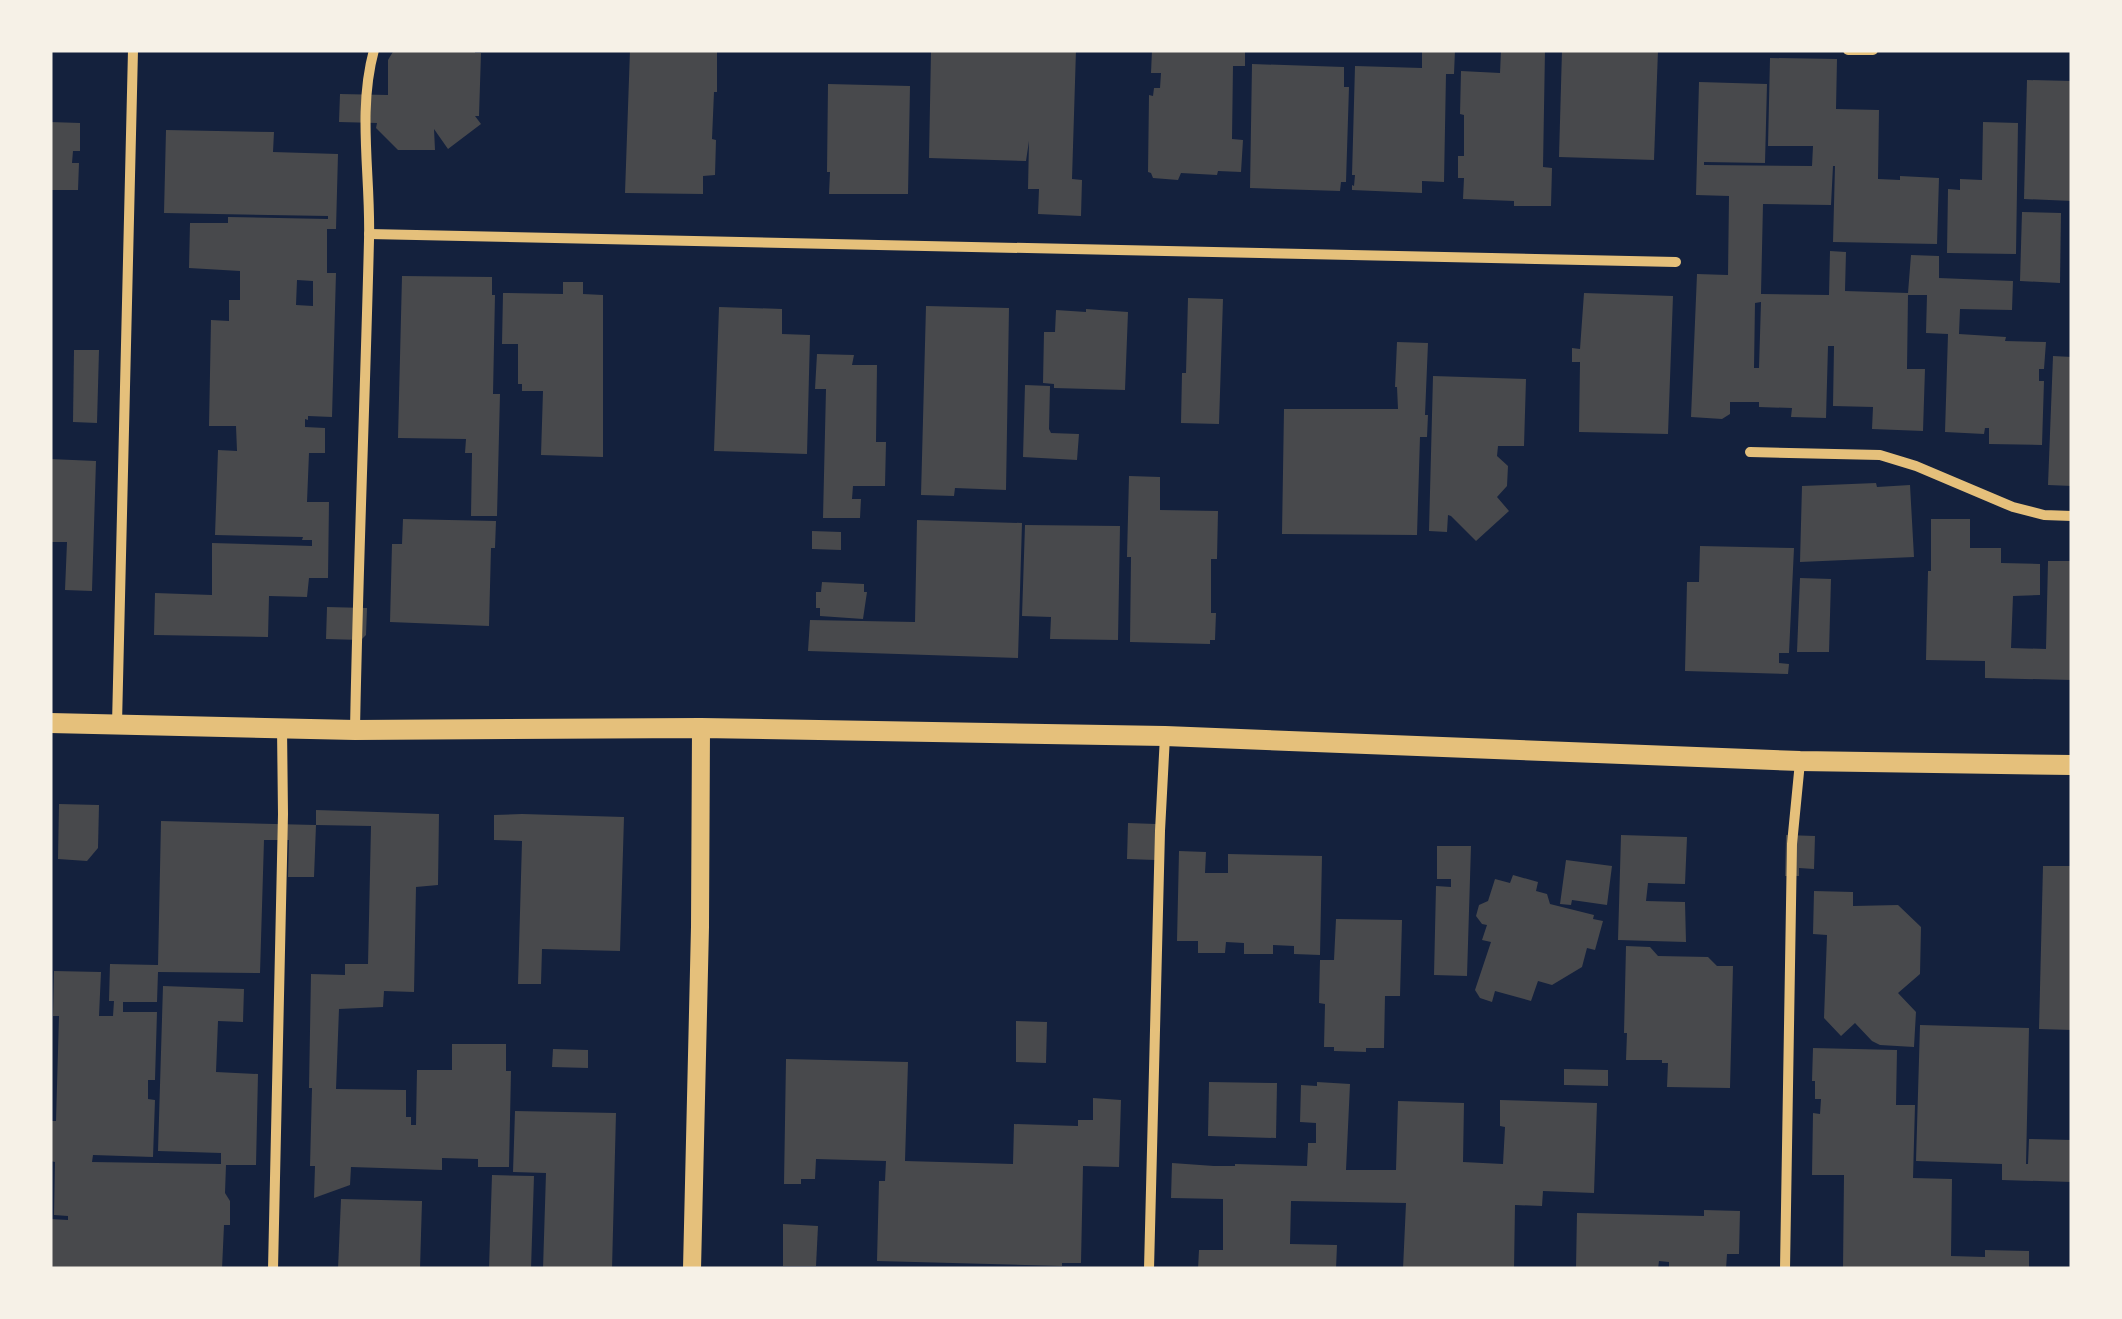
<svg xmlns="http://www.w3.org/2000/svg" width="2122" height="1319" font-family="'Titillium Web',sans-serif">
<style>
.building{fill:#48494c;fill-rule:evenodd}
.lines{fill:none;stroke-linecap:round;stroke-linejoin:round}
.minor{stroke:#e5c07b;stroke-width:10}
.tertiary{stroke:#e5c07b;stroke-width:18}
.secondary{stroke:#e5c07b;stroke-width:20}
</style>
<rect width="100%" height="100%" fill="#14213d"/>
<g class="building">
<polygon points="394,50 475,50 475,53 481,53 479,116 475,116 481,124 448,149 434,129 435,150 398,150 376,128 377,123 339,122 340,94 388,95 388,60"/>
<polygon points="630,50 717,50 717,92 714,92 712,139 716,140 715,175 703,176 703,194 625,193"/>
<polygon points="1027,50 1031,52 1031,50 1076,50 1072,179 1082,180 1081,216 1038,214 1039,189 1028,189 1029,141 1026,161 929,158 931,51"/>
<polygon points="1152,50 1245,50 1245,66 1233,66 1232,139 1243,140 1241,172 1218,171 1217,175 1181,173 1178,180 1153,178 1151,173 1148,172 1149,95 1153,96 1154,88 1160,88 1161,73 1151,73"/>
<polygon points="1422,50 1455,50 1454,74 1446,74 1444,182 1422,181 1422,193 1352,190 1352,185 1354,186 1355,175 1352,175 1355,66 1422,68"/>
<polygon points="1501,50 1545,50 1543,167 1552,168 1551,206 1514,206 1514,201 1463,199 1464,178 1458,178 1458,156 1464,156 1464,115 1460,114 1461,71 1500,73"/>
<polygon points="1562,50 1658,50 1654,160 1559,157"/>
<path d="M1770,58L1837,59L1836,109L1879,110L1878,179L1900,180V176L1939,178L1937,244L1833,242L1835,166H1833L1831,205L1763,204L1761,294L1829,295L1830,251L1846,252L1845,291L1908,293L1911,255L1939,256V278L2013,281L2012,310L1960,309L1959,334L2006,337L2005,341L2046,342L2044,369H2039V381H2044L2042,445L1989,444V428H1985L1984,434L1945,432L1948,334L1926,333L1927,295H1908L1907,369H1925L1923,431L1872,429L1873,407L1833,406L1834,346H1828L1826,418L1791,417L1792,408L1759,407V402H1730V414L1722,419L1691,417L1697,274L1728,275L1729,196L1696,195L1699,82L1767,84L1765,163L1704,162V165L1812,166L1813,146H1768ZM1761,302L1759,368H1754L1755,303Z"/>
<polygon points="1252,64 1344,67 1344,87 1349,87 1346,182 1341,182 1340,191 1250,188"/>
<polygon points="2027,80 2072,81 2072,201 2024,199"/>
<polygon points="828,84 910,86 908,194 829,194 830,172 827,172"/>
<polygon points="50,122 80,123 80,151 73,151 72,163 79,163 78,190 50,190"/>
<polygon points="1983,122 2018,123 2016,254 1947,253 1948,189 1960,190 1960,179 1982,180"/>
<path d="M166,130L274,132L273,152L338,154L336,229H327V273H336L332,417L308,416V420L305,419V427L325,428V453H309L307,502H329L328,578H309L307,597L269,596L268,637L154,635L155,593L212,595V543L312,546V540H302L303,537L215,535L218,450L237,451L236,426H209L211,320L229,321V300H240V271L189,268L190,223H228V217L328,219V216L164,213ZM297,280L313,281V306L296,305Z"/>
<polygon points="2022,212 2061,213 2060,283 2020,281"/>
<polygon points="402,276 492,277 492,295 495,295 493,394 500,394 497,516 471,516 472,453 465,453 466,439 398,438"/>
<polygon points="563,282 583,282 583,294 603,295 603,457 541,455 543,391 522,391 522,384 518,384 518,344 502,344 503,293 563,294"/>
<polygon points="1584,293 1673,296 1668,434 1579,432 1580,362 1572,362 1572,348 1580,349"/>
<polygon points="1188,298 1223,299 1219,424 1181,423 1182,373 1186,373"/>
<polygon points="926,306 1009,308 1006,490 955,488 954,496 921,495"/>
<polygon points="719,307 782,309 782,334 810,335 807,454 714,451"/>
<polygon points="1086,309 1128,312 1125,390 1054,388 1054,384 1043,383 1044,332 1055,332 1056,310 1086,312"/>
<polygon points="1397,342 1428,343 1425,415 1428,415 1427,437 1420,437 1417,535 1282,534 1284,409 1398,409 1397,387 1395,387"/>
<polygon points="74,350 99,350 97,423 73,422"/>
<polygon points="817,354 854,355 852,365 877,365 876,442 886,442 885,486 853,486 852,499 861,499 860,518 823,518 826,389 815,389"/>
<polygon points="2053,356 2072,357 2072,486 2048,485"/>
<polygon points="1433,376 1526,379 1524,446 1498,446 1497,456 1508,466 1507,486 1497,497 1509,511 1476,541 1451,516 1448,515 1447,532 1429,531"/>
<polygon points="1025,385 1050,386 1049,429 1051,433 1079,434 1077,460 1023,457"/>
<polygon points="50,459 96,461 92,591 65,590 67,542 50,542"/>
<polygon points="1129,476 1160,477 1160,510 1218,511 1217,559 1211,559 1211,613 1216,613 1215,640 1210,640 1210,644 1130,642 1131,557 1127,557"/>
<polygon points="1876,483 1877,487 1910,485 1914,557 1800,562 1802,486"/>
<polygon points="403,519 496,521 495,548 491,548 489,626 390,622 392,544 402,544"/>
<polygon points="1931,519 1970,519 1970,548 2001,548 2001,563 2040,564 2040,595 2013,596 2011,648 2046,649 2048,561 2072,561 2072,680 1985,678 1985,661 1926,660 1928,571 1931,571"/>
<polygon points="917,520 1022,523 1018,658 808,651 810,620 915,622"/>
<polygon points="1025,525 1120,526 1118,640 1050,639 1051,617 1022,616"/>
<polygon points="812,531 841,532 841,550 812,549"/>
<polygon points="1700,546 1794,548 1789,653 1779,653 1779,663 1789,664 1788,674 1685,671 1687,582 1699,582"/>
<polygon points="1800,578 1831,579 1829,652 1797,652"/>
<polygon points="822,582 864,584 864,592 867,592 863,619 820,616 820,608 816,608 816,592 821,592"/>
<polygon points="327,607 367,608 366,635 361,640 326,639"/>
<polygon points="59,804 99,805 98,848 87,861 58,859"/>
<polygon points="316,810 439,814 438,885 416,887 414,992 384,991 383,1007 339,1009 336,1089 406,1090 406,1117 411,1117 411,1125 416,1125 417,1070 452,1070 452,1044 506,1044 506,1071 511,1071 509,1167 478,1167 478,1159 442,1158 442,1170 351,1167 350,1185 314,1198 315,1166 310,1166 312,1088 309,1088 311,974 345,975 345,964 368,964 371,826 316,825 314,877 288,877 289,840 264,840 260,973 158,972 157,1002 123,1002 123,1012 157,1012 155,1080 148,1080 148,1099 155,1100 153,1157 93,1155 92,1162 221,1164 221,1153 158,1151 163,986 244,989 243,1022 218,1021 216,1072 258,1074 256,1165 226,1165 225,1193 230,1201 230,1225 224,1225 222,1269 50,1269 50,1219 68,1220 68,1216 54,1215 55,1162 50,1161 50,1121 56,1121 59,1016 53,1016 54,971 101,972 99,1016 113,1016 114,1001 109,1001 110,964 158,965 161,821 316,825"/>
<polygon points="522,814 624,817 620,951 542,949 541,984 518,984 522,841 494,840 494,815"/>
<polygon points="1128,823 1156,824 1155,860 1127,859"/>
<polygon points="1621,835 1687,837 1685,884 1648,883 1646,901 1685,902 1686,942 1618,940"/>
<polygon points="1786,835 1815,836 1814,869 1799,868 1799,876 1785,876"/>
<polygon points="1437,846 1471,846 1467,976 1434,975 1436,886 1451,887 1451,879 1437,879"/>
<polygon points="1179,851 1206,852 1205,873 1228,873 1228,854 1322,856 1320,955 1294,954 1294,946 1273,945 1273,954 1244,954 1244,943 1226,942 1225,953 1198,953 1198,941 1177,941"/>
<polygon points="1566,860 1612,866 1607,905 1572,900 1571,905 1560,904"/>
<polygon points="2043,866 2072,866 2072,1030 2039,1029"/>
<polygon points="1513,875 1538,882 1536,891 1547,894 1550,904 1594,915 1593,919 1603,921 1595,950 1587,948 1582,967 1552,985 1538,981 1531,1001 1495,991 1492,1002 1480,998 1475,990 1491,942 1482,940 1487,925 1482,924 1476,916 1479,905 1488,901 1495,879 1510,883"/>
<polygon points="1814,891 1853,892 1853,906 1898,905 1921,927 1920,974 1898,993 1916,1012 1914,1047 1880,1045 1872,1041 1855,1023 1841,1036 1824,1018 1827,935 1813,934"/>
<polygon points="1336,919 1402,920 1400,996 1385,996 1384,1048 1366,1048 1366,1052 1334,1051 1334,1047 1324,1047 1325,1004 1319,1003 1320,960 1334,960"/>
<polygon points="1626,946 1650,947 1658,956 1708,957 1717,966 1733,966 1730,1088 1667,1087 1668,1063 1662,1063 1662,1060 1626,1060 1627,1033 1624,1033"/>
<polygon points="1016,1021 1047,1022 1046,1063 1016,1062"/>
<polygon points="1920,1025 2029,1028 2026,1164 2028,1164 2029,1139 2072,1140 2072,1182 2002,1180 2002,1164 1916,1161"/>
<polygon points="1813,1048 1897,1050 1896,1105 1915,1105 1913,1178 1952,1179 1951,1256 1985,1257 1985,1250 2029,1251 2029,1269 1843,1269 1844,1175 1812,1175 1813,1113 1820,1114 1821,1099 1815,1099 1815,1081 1812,1081"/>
<polygon points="553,1049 588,1050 588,1068 552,1067"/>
<polygon points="786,1059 908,1062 905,1161 1013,1164 1014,1124 1078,1126 1078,1120 1093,1120 1093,1098 1121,1100 1119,1167 1083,1166 1081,1263 1062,1263 1062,1266 877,1261 879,1181 885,1181 886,1161 816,1159 815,1179 801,1179 801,1184 784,1184"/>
<polygon points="1564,1069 1608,1070 1608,1086 1564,1085"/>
<polygon points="1209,1082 1277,1083 1276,1138 1208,1136"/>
<polygon points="1317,1082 1350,1084 1346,1170 1396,1170 1398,1101 1464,1103 1463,1162 1503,1164 1505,1127 1500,1126 1500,1100 1597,1103 1594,1193 1543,1191 1542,1206 1515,1205 1514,1269 1403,1269 1406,1203 1291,1201 1290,1244 1337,1245 1336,1269 1198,1269 1199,1250 1223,1250 1223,1199 1171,1198 1172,1163 1214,1166 1235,1166 1235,1164 1307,1166 1308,1146 1308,1143 1316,1143 1316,1123 1300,1122 1301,1085 1317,1086"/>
<polygon points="515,1111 616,1113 612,1269 543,1269 546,1173 513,1172"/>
<polygon points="492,1175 534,1176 531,1269 489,1269"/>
<polygon points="341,1199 422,1201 420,1269 338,1269"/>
<polygon points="1704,1210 1740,1211 1739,1254 1727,1254 1726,1269 1669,1269 1669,1262 1659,1261 1658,1269 1576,1268 1577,1213 1704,1216"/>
<polygon points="783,1224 818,1226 816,1266 783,1266"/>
</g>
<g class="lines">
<g class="minor">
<polyline points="1848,50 1873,50"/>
<polyline points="369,234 1676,262"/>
<polyline points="1750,452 1880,455 1916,466 2013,507 2044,515 2072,516"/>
<polyline points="117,724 133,50"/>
<path d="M355,730C358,566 365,403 369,240C371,177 357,112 374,50"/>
<polyline points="273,1269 283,814 282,728"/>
<polyline points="1149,1269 1160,831 1165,736"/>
<polyline points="1785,1269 1792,844 1800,762"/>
</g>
<polyline class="tertiary" points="692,1269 700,927 701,728"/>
<polyline class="secondary" points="50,723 355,730 701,728 1165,736 1800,761 2072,765"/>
</g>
<rect width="2122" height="1319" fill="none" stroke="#f6f1e7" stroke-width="105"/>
</svg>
